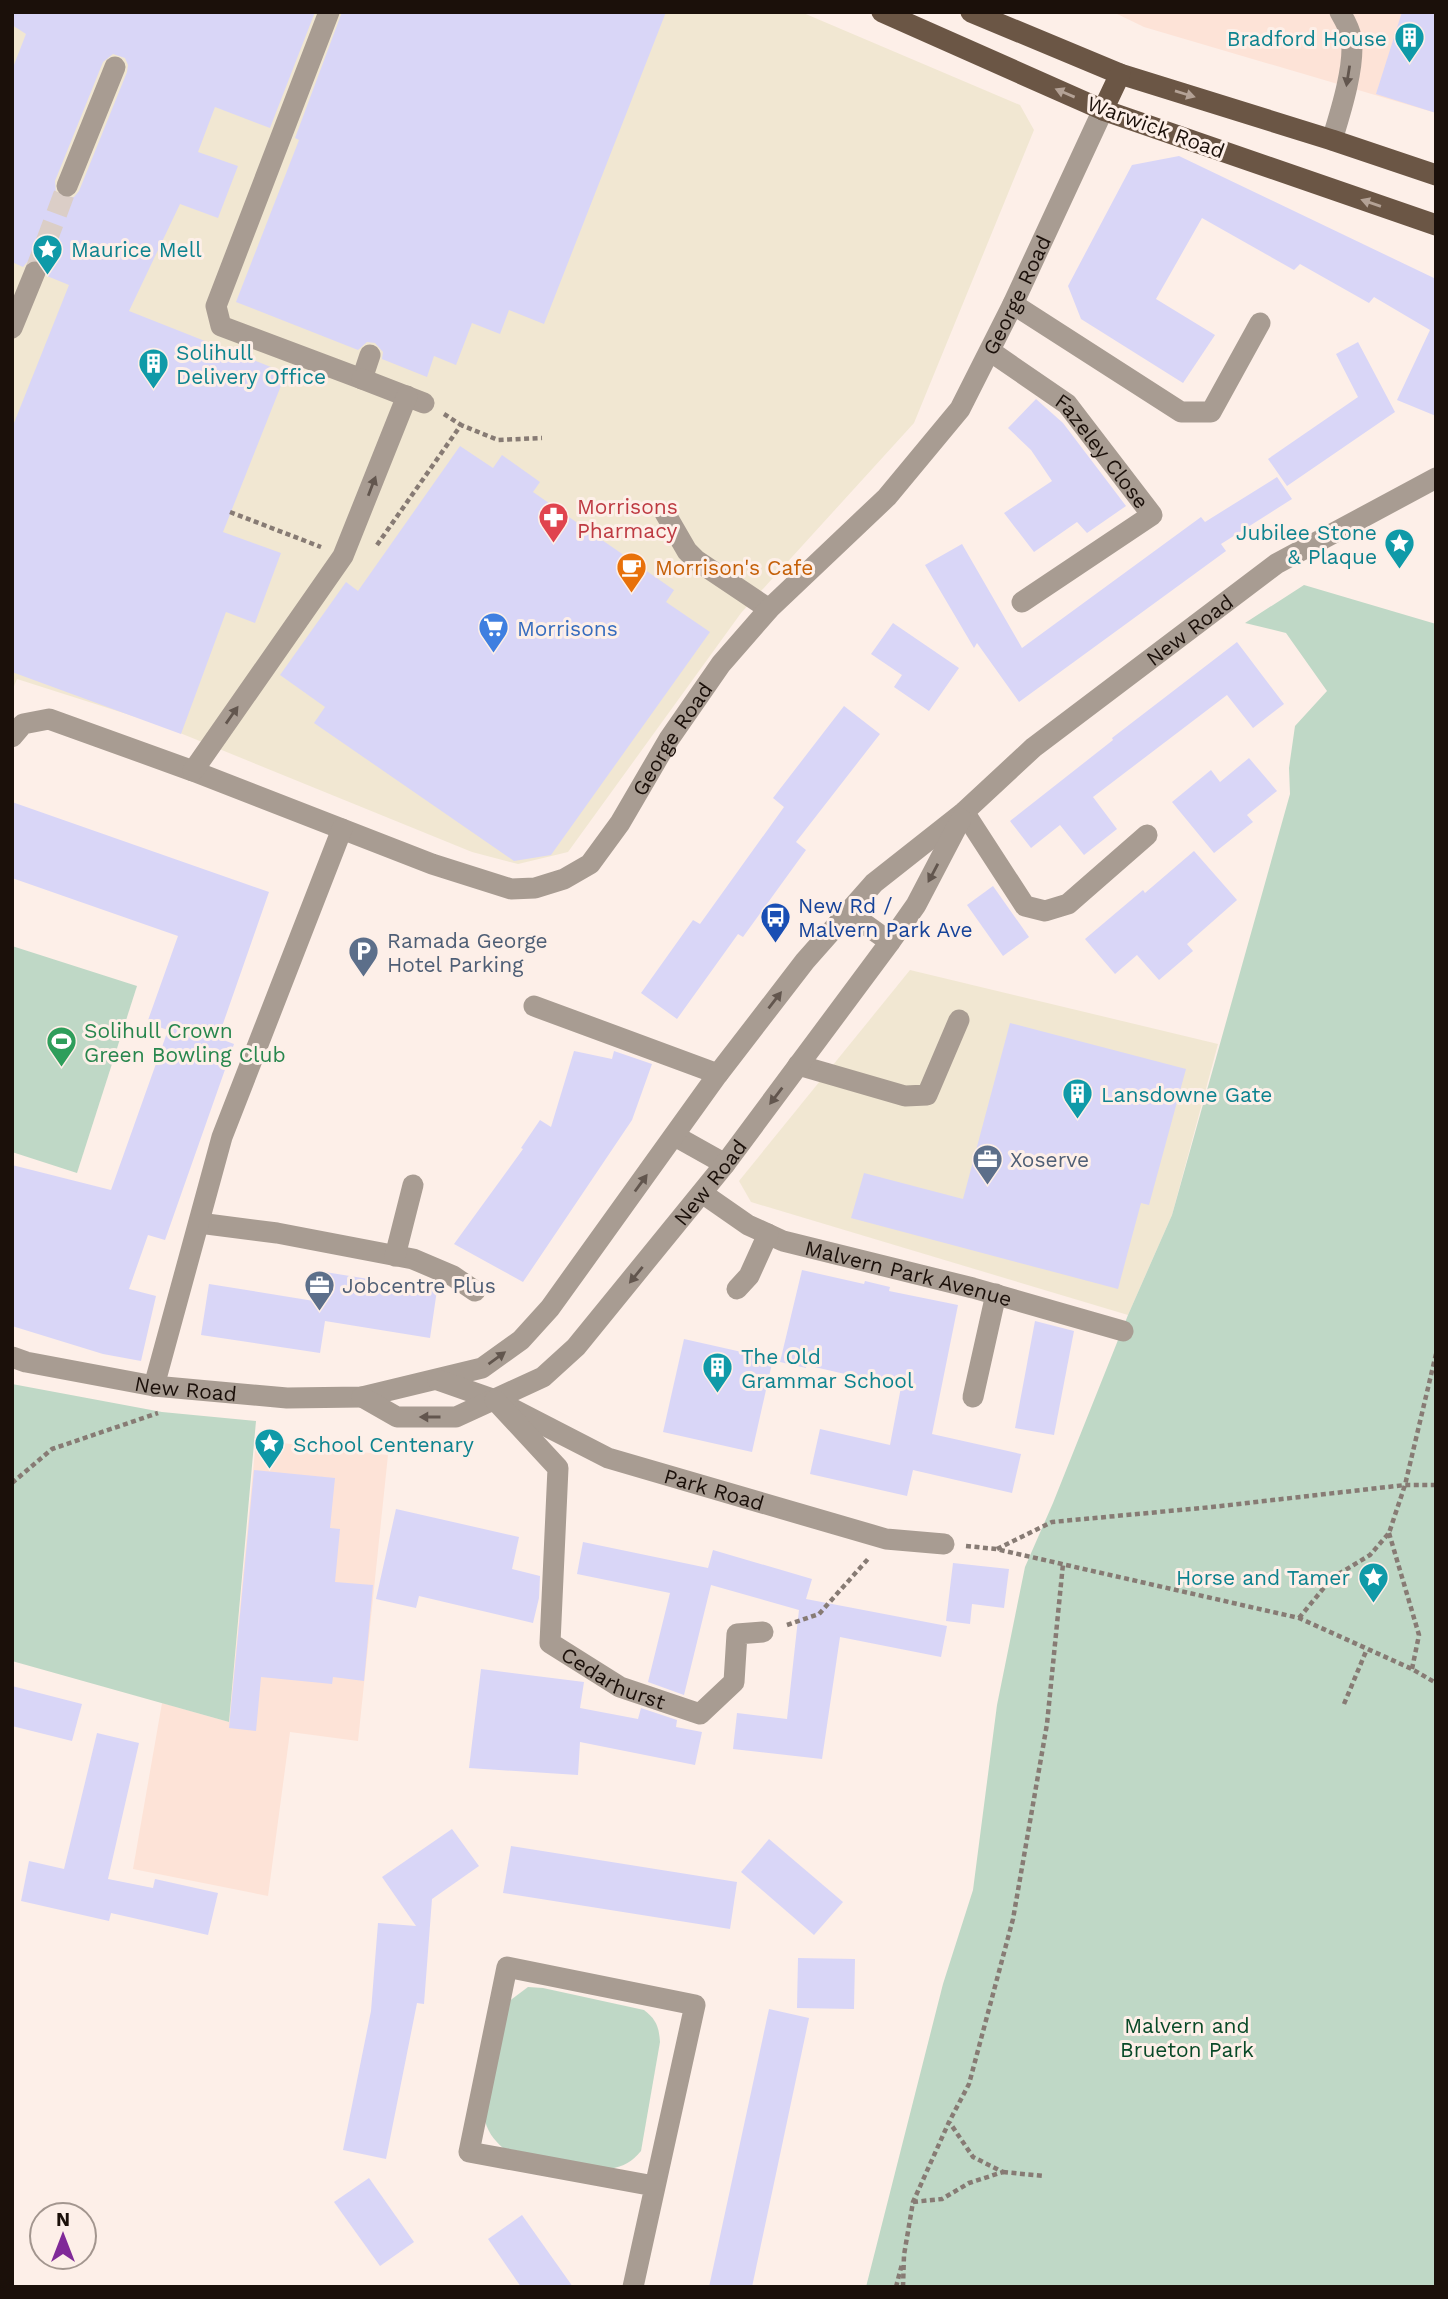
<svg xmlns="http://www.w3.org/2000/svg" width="1448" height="2299" font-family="'Work Sans',sans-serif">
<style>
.commercial{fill:#f1e7d2}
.built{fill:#fde3d7}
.green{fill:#bfd8c6}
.building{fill:#d9d6f7;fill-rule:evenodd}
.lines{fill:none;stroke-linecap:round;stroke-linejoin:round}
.minor-tunnel{stroke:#dbcec7;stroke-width:21;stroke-dasharray:21 10;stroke-linecap:butt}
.path{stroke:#877b74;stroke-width:4.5;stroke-dasharray:5 3.5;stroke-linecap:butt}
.minor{stroke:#a89c92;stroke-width:21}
.major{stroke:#6b5645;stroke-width:21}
.oneway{fill:#62564e}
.oneway2{fill:#b4a296}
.labels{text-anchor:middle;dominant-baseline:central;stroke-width:6;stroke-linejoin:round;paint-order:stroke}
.culture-label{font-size:21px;fill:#0d838f;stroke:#fdefe8;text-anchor:start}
.street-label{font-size:21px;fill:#1b100a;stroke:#fdefe8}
.health-label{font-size:21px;fill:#be3a42;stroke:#fdefe8;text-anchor:start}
.food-label{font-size:21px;fill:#c56008;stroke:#fdefe8;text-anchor:start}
.shop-label{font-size:21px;fill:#366cbe;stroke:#fdefe8;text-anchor:start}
.transit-label{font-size:21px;fill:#164399;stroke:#fdefe8;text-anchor:start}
.service-label{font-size:21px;fill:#4e5e75;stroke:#fdefe8;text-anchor:start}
.leisure-label{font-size:21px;fill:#27864d;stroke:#fdefe8;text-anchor:start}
.park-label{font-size:21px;fill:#084927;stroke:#fdefe8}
</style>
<rect width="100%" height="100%" fill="#fdefe8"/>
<g class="commercial">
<polygon points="12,12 801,12 1020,105 1034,130 914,423 741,613 568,852 518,864 472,852 158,724 17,679 12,691"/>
<polygon points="910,970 1218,1044 1172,1215 1128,1315 751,1202 739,1181"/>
</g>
<g class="built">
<polygon points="1113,12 1436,12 1436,113 1144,27"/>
<polygon points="256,1440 388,1455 358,1741 290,1732 268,1896 133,1869 162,1703 229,1722"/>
</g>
<g class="green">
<polygon points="1304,585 1436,624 1436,2287 866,2287 943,1984 973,1890 997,1705 1025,1567 1053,1503 1128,1315 1172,1215 1290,794 1289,768 1295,726 1327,691 1286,633 1245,623"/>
<polygon points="12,946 137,986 77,1173 12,1152"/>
<polygon points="12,1384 162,1412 256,1421 229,1722 12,1661"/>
<path d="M528,1987L543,1988L644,2010C656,2019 659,2027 660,2042L641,2151C632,2162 624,2166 610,2169L503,2148C493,2139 487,2131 484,2117L508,2002Z"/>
</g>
<g class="building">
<path d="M12,12H315L270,128L215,107L198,152L238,166L218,218L180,204L129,311L286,373L223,532L281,553L255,623L226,612L181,734L12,672V428L69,285L47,276L46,265L39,260L28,261L23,267L12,262V70L26,34L12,25ZM113,54L125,58L128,65L127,72L79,191L74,197L63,198L56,193L55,181L103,62Z"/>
<polygon points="342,12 666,12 544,324 509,310 500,334 472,323 456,365 434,356 427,377 382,359 383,352 375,343 367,342 358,350 236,302 299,140 295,138"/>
<polygon points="1402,12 1436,12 1436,113 1376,94"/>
<polygon points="1179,156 1436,279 1436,416 1397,400 1430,330 1374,297 1369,303 1300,264 1294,270 1202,218 1156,299 1215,335 1183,383 1081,319 1068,286 1132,165"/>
<polygon points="1358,342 1395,412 1287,486 1268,459 1358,397 1336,354"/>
<polygon points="1036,399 1063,423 1126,506 1087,533 1077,522 1034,552 1004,513 1052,481 1031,450 1008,428"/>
<polygon points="460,446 493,468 502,455 540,482 533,492 674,590 666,602 710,632 551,855 514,861 314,723 325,707 280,675 346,582 358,591"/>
<polygon points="1277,477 1292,499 1221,544 1226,551 1019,702 977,643 974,648 925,565 962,544 1022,648 1201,517 1205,522"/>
<polygon points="893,623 959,668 929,711 894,687 902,675 871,654"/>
<polygon points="1237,642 1284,704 1253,728 1227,695 1093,797 1117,829 1084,855 1060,825 1031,848 1010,821 1113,740 1112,738"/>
<polygon points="844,706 880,734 796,842 806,850 743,937 738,934 677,1019 641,993 693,920 700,924 784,807 773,798"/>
<polygon points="1249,758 1277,791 1247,815 1253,822 1214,853 1172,802 1211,770 1220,782"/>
<polygon points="12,802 269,892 218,1038 234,1044 165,1240 148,1235 129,1289 156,1296 141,1361 103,1354 12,1326 12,1165 111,1190 168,1030 147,1023 178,936 12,878"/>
<polygon points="1194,851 1237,900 1187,944 1193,951 1159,980 1137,955 1115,974 1085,939 1143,890 1145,893"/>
<polygon points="993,886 1029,937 1003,956 967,905"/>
<polygon points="1010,1023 1186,1069 1149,1205 1141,1203 1118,1289 851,1218 864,1173 963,1199"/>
<polygon points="574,1051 612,1059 614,1051 652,1064 632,1120 523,1282 454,1244 523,1149 521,1148 540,1120 551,1127"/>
<polygon points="802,1270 864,1284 865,1281 890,1287 889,1291 958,1305 932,1434 1021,1454 1012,1493 913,1470 907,1496 810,1474 820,1429 890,1445 901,1387 806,1365 806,1368 780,1362"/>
<polygon points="325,1272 437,1290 430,1338 325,1321 320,1353 201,1335 209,1284 320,1302"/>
<polygon points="1035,1321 1074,1331 1054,1435 1015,1428"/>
<polygon points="684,1339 773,1359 752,1452 663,1432"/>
<polygon points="254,1470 335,1478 330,1528 340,1529 335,1582 373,1585 364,1681 333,1677 332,1684 261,1677 256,1731 229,1728"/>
<polygon points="396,1509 519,1537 512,1569 540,1576 539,1598 533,1623 419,1596 416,1608 376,1599"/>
<polygon points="583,1542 708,1568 713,1550 812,1579 806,1599 947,1626 941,1657 840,1637 822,1759 733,1749 737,1713 787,1719 799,1610 711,1585 684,1695 648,1682 670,1593 577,1574"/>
<polygon points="953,1563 1009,1569 1004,1608 972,1604 970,1624 946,1621"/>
<polygon points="481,1669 584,1682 580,1708 638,1719 641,1708 677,1720 676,1727 702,1732 695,1765 580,1742 578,1775 469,1768"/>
<polygon points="12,1686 82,1704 72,1741 12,1726"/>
<polygon points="97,1733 139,1743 108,1879 153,1888 155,1879 218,1893 208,1935 111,1913 109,1921 21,1901 29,1861 64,1869"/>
<polygon points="452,1829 479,1866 432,1899 424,2004 417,2003 386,2159 343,2150 371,2011 378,1923 416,1926 382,1877"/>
<polygon points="769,1839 843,1902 814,1935 741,1872"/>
<polygon points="511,1846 737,1882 730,1929 503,1893"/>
<polygon points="798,1958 855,1959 854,2009 797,2008"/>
<polygon points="769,2009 809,2018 752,2287 709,2287"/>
<polygon points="369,2178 414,2242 380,2266 334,2202"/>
<polygon points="522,2215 573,2287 521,2287 488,2239"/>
</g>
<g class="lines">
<polyline class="minor-tunnel" points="35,272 67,186"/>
<g class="path">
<polyline points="444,414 461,425"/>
<polyline points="230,512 321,547"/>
<polyline points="377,545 461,425 498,440 542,438"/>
<polyline points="12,1483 52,1449 158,1413"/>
<polyline points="1389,1533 1419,1635 1412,1669"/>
<polyline points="966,1546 996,1549 1299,1618 1412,1669 1436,1683"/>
<polyline points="997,1549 1052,1522 1212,1507 1405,1485 1436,1485"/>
<polyline points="1299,1618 1332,1578 1370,1555 1389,1533 1405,1485 1436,1354"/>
<polyline points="787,1625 819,1614 868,1559"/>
<polyline points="1344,1704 1367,1649"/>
<polyline points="1003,2172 1044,2176"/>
<polyline points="913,2202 942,2199 969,2183 1003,2172 973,2157 950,2123"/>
<polyline points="896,2287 902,2264"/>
<polyline points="903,2287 904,2255 913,2202 949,2122 969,2084 1013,1919 1047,1724 1063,1564"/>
</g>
<g class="minor">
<polyline points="329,12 216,306 221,326 362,379 370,355"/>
<path d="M1332,140C1340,114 1356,64 1351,37C1350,29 1344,19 1340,12"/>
<polyline points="67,186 115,67"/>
<polyline points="1013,304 1181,412 1211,412 1260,323"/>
<polyline points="12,328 35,272"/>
<path id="s1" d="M990,351L1067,404L1152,515L1022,602"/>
<polyline points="362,379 424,403"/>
<polyline points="665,513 687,551 696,560 769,609"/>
<path id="s2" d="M12,737L23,724L49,719L193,771L432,864L511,889L535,888L564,879L590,864L620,823L669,739L721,664L769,609L887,497L960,409L1013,304L1103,110"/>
<polyline points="193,771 343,556 407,396"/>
<polyline points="964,812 1025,906 1045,911 1068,904 1147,835"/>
<polyline points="848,912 890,942"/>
<polyline points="534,1006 718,1074"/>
<polyline points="798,1065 905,1096 927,1095 959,1020"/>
<polyline points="675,1136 725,1164"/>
<path id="s3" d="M702,1193L748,1225L783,1241L973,1288L1123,1331"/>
<polyline points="199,1223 277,1233 413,1259 453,1276 475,1291"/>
<polyline points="395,1256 413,1185"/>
<polyline points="737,1289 749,1276 768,1234"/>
<path id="s4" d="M12,1357L26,1362L154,1386L287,1398L362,1397L482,1368L521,1340L550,1308L718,1074L805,961L874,883L964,812L1034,747L1276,564L1436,478"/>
<path id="s5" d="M438,1380L495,1400L608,1458L886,1539L944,1544"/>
<polyline points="154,1386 222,1137 342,829"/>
<path id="s6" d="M362,1397L397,1417H456L543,1377L576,1347L725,1164L890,942L916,905L961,819"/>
<polyline points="973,1397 996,1294"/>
<path id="s7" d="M495,1400L558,1468L550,1643L620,1687L700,1714L734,1682L737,1634L763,1632"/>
<polyline points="633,2287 695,2005 507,1967 469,2152 654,2186"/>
</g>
<g class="major">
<polyline points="882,12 1103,110 1436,225"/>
<polyline points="971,12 1120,74 1332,140 1436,175"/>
<polyline points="1103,110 1120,74"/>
</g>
</g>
<defs><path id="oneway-solid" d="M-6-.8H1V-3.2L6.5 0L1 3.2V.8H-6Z" transform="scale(1.75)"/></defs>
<g class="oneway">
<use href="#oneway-solid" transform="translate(1348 76) rotate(99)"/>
<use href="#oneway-solid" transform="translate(372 486) rotate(-69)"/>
<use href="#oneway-solid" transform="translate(232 715) rotate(-55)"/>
<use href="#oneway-solid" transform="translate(933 873) rotate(118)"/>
<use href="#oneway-solid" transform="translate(775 1000) rotate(-52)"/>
<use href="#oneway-solid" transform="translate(776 1096) rotate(127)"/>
<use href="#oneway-solid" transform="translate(641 1183) rotate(-54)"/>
<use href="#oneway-solid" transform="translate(636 1275) rotate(129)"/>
<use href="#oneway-solid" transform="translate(497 1358) rotate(-36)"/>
<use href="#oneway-solid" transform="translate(430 1417) rotate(-180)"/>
</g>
<g class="oneway2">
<use href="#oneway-solid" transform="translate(1065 93) rotate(-157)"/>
<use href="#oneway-solid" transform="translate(1185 94) rotate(17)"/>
<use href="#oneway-solid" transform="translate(1371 203) rotate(-161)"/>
</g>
<defs>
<symbol id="building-pin" viewBox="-11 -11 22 30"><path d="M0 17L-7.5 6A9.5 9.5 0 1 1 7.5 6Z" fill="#0f9aa8" stroke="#fdefe8"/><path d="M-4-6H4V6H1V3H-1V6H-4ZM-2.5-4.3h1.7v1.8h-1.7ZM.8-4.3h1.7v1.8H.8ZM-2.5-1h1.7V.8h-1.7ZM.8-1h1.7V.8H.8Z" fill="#fff"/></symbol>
<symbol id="sight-pin" viewBox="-11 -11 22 30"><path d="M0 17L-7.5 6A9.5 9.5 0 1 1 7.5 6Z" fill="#0f9aa8" stroke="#fdefe8"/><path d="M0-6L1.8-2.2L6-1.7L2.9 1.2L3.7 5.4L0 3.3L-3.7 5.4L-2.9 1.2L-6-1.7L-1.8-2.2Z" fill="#fff"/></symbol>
<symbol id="pharmacy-pin" viewBox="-11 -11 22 30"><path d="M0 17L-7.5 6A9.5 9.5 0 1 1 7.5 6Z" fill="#e0444e" stroke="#fdefe8"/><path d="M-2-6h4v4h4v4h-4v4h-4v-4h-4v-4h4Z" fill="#fff"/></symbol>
<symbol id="cafe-pin" viewBox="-11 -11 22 30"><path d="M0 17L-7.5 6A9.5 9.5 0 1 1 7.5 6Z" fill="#e8710a" stroke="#fdefe8"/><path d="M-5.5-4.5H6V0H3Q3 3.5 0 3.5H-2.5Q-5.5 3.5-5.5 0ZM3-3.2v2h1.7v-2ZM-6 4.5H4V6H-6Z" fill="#fff"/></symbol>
<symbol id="supermarket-pin" viewBox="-11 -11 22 30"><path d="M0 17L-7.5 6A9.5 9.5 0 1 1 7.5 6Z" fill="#3f7fe0" stroke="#fdefe8"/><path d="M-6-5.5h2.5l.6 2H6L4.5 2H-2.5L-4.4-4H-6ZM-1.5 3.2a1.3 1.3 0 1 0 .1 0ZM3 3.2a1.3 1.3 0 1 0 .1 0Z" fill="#fff"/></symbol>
<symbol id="bus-pin" viewBox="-11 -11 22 30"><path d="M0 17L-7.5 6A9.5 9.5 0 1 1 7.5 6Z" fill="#1a4fb4" stroke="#fdefe8"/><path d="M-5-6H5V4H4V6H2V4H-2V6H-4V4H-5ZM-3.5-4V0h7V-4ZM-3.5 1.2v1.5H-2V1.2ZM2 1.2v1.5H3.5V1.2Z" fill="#fff"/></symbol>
<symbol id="parking-pin" viewBox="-11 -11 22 30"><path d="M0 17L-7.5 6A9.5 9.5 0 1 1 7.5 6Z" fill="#5c6f8a" stroke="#fdefe8"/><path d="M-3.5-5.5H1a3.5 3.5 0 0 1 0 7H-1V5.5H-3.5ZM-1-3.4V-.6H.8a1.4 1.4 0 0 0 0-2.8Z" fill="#fff"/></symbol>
<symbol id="stadium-pin" viewBox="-11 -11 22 30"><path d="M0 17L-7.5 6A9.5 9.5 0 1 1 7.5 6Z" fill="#2e9e5b" stroke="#fdefe8"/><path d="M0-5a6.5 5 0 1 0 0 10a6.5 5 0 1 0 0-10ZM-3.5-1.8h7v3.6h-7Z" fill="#fff"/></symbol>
<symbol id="office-pin" viewBox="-11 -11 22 30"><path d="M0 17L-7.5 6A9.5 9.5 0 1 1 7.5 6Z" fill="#5c6f8a" stroke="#fdefe8"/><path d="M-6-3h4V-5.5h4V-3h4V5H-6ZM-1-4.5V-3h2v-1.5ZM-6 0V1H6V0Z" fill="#fff"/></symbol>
</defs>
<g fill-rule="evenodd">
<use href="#building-pin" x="1392" y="20" width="35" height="47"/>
<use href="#sight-pin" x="30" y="232" width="35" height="47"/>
<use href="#building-pin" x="136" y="346" width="35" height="47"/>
<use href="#pharmacy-pin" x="536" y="500" width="35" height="47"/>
<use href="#sight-pin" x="1382" y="526" width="35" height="47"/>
<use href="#cafe-pin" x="614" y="550" width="35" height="47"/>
<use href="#supermarket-pin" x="476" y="610" width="35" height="47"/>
<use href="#bus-pin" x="758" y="900" width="35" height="47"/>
<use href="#parking-pin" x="346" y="934" width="35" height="47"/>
<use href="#stadium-pin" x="44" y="1024" width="35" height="47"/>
<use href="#building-pin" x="1060" y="1076" width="35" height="47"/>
<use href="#office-pin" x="970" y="1142" width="35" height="47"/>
<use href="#office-pin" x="302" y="1268" width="35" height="47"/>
<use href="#building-pin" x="700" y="1350" width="35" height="47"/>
<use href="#sight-pin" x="252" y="1426" width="35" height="47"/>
<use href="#sight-pin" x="1356" y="1560" width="35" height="47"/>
</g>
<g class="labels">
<g class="culture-label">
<text x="1387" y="38" text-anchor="end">Bradford House</text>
<text x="71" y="249">Maurice Mell</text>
<text x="176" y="352">Solihull<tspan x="176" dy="24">Delivery Office</tspan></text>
<text x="1377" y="532" text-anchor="end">Jubilee Stone<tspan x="1377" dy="24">&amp; Plaque</tspan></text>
<text x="1101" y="1094">Lansdowne Gate</text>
<text x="741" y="1356">The Old<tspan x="741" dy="24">Grammar School</tspan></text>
<text x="293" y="1444">School Centenary</text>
<text x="1350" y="1577" text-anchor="end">Horse and Tamer</text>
</g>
<g class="street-label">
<text transform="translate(1156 127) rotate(20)">Warwick Road</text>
<text stroke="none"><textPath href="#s2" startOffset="1337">George Road</textPath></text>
<text stroke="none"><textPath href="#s1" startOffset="152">Fazeley Close</textPath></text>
<text stroke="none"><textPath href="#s4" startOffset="1508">New Road</textPath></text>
<text stroke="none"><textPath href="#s2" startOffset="770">George Road</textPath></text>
<text stroke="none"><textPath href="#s6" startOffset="452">New Road</textPath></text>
<text stroke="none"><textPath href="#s3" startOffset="224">Malvern Park Avenue</textPath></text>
<text stroke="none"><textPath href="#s4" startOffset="177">New Road</textPath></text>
<text stroke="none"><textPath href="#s5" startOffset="298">Park Road</textPath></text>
<text stroke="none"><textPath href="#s7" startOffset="341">Cedarhurst</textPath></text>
</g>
<g class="health-label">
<text x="577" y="506">Morrisons<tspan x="577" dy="24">Pharmacy</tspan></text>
</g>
<g class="food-label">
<text x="655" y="567">Morrison's Cafe</text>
</g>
<g class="shop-label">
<text x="517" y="628">Morrisons</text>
</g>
<g class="transit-label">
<text x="798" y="905">New Rd /<tspan x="798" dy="24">Malvern Park Ave</tspan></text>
</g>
<g class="service-label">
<text x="387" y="940">Ramada George<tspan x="387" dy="24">Hotel Parking</tspan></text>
<text x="1010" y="1159">Xoserve</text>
<text x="342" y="1285">Jobcentre Plus</text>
</g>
<g class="leisure-label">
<text x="84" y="1030">Solihull Crown<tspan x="84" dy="24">Green Bowling Club</tspan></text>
</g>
<g class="park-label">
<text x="1187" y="2025">Malvern and<tspan x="1187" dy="24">Brueton Park</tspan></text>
</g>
</g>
<rect width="1448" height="2299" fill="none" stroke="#1b100a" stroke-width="28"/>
<g transform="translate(63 2236)"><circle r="33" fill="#fdefe8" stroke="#a3968f" stroke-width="2"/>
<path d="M0-5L12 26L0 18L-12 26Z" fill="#802a98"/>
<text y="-10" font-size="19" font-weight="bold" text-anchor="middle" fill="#1b100a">N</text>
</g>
</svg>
